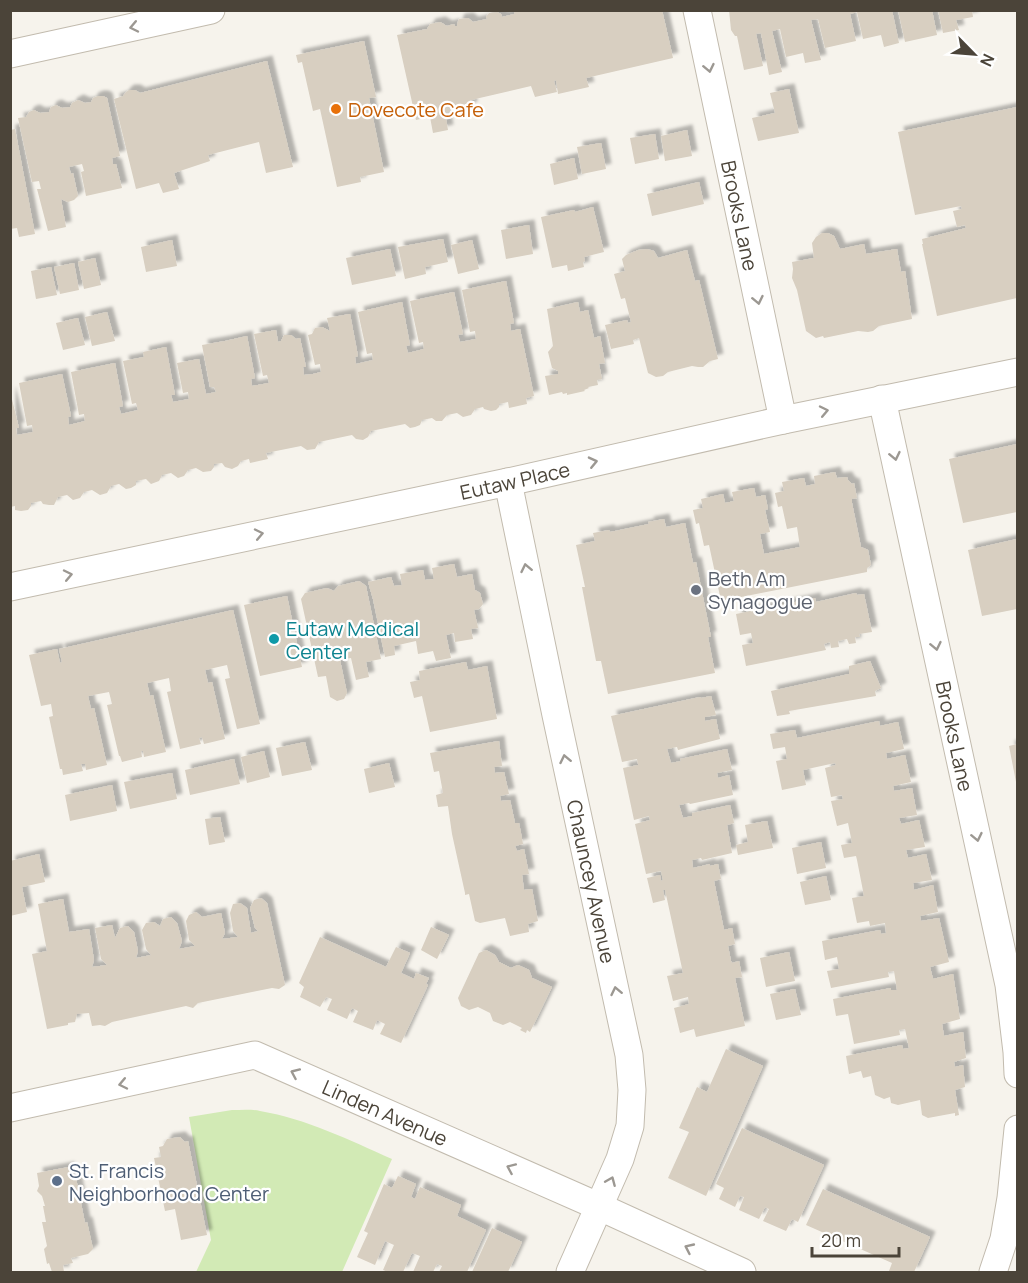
<svg xmlns="http://www.w3.org/2000/svg" width="1028" height="1283" font-family="Manrope,sans-serif">
<style>
.green{fill:#d2eab5}
.building{fill:#d8cfc1;filter:url(#shadow)}
.lines{fill:none;stroke-linecap:round;stroke-linejoin:round}
.street-casing{stroke:#c2bbae;stroke-width:29}
.street{stroke:#fff;stroke-width:27}
.oneway{stroke:#9c9892}
.food-dot{fill:#e8710a;stroke:#fff;stroke-width:2}
.worship-dot{fill:#6b7280;stroke:#fff;stroke-width:2}
.culture-dot{fill:#0f9aa8;stroke:#fff;stroke-width:2}
.service-dot{fill:#5c6f8a;stroke:#fff;stroke-width:2}
.labels{text-anchor:middle;dominant-baseline:central;stroke-width:4.5;stroke-linejoin:round;paint-order:stroke}
.food-label{font-size:20px;fill:#c56008;stroke:#fff;text-anchor:start}
.street-label{font-size:20px;fill:#4b4439;stroke:#fff}
.worship-label{font-size:20px;fill:#5b616d;stroke:#fff;text-anchor:start}
.culture-label{font-size:20px;fill:#0d838f;stroke:#fff;text-anchor:start}
.service-label{font-size:20px;fill:#4e5e75;stroke:#fff;text-anchor:start}
</style>
<defs>
<filter id="shadow"><feDropShadow dx="5.5" dy="-5.5" stdDeviation="1.5" flood-color="#0004"/></filter>
</defs>
<rect width="100%" height="100%" fill="#f6f3ec"/>
<path class="green" d="M232,1110C241,1110 251,1109 260,1111C307,1119 349,1140 392,1159L342,1272H196L211,1240L189,1117Z"/>
<g class="building">
<polygon points="515,10 662,10 673,58 586,78 589,87 558,94 556,80 554,81 557,92 535,97 531,86 471,100 472,107 445,113 448,130 433,133 430,117 416,120 397,35 427,29 430,24 440,22 447,26 454,24 455,26 457,26 457,24 459,19 468,18 473,22 487,19 486,17 489,13 497,12 501,14 502,17 514,14"/>
<polygon points="729,10 892,10 899,43 884,47 881,35 863,39 857,12 850,14 856,41 825,48 818,19 811,20 821,60 805,63 803,53 786,57 780,29 772,31 782,72 769,75 761,33 756,34 763,66 744,70 737,36 735,36 731,30"/>
<polygon points="898,10 932,10 937,35 905,42"/>
<polygon points="938,10 972,10 973,17 956,20 959,30 943,33"/>
<polygon points="364,41 376,97 369,98 384,172 360,177 361,182 337,187 320,109 313,111 302,62 298,63 296,55"/>
<polygon points="267,61 293,167 266,173 259,142 208,155 210,161 174,173 179,189 163,193 159,183 136,189 114,99 123,96 126,92 129,90 135,90 140,93"/>
<polygon points="789,89 799,133 758,141 752,118 775,113 770,93"/>
<polygon points="98,96 103,96 107,98 120,156 112,158 113,164 116,164 122,188 86,196 81,172 84,171 82,164 69,167 71,174 73,173 78,196 74,200 68,202 61,199 66,227 48,231 37,189 41,189 39,181 32,182 18,118 26,117 29,112 34,110 40,113 49,112 51,107 56,105 62,108 70,107 72,103 78,100 85,103 91,102 93,98"/>
<polygon points="1017,107 1017,298 937,316 922,244 923,244 922,239 966,228 965,225 957,227 953,211 962,209 961,206 915,215 898,132"/>
<polygon points="15,129 35,234 19,237 17,228 10,229 10,130"/>
<polygon points="687,130 692,156 665,161 661,136"/>
<polygon points="655,134 659,159 635,164 630,138"/>
<polygon points="601,143 606,169 582,174 577,147"/>
<polygon points="574,158 578,179 554,185 550,164"/>
<polygon points="699,182 704,204 652,216 647,194"/>
<polygon points="593,207 604,252 584,257 585,261 583,262 584,267 568,271 567,265 552,268 541,217 574,210 575,212"/>
<polygon points="529,225 533,254 506,259 501,230"/>
<polygon points="822,233 828,233 834,236 840,249 864,244 866,254 897,249 901,272 905,271 912,319 879,326 873,331 868,332 858,331 824,338 823,336 816,338 806,331 797,290 792,278 793,269 792,262 814,258 812,243 816,237"/>
<polygon points="443,239 448,262 425,267 426,274 405,279 398,247"/>
<polygon points="172,240 177,266 146,272 141,247"/>
<polygon points="472,240 479,269 458,274 451,245"/>
<polygon points="390,249 396,276 352,285 346,258"/>
<polygon points="647,249 654,251 658,258 687,250 695,281 699,280 718,359 710,361 703,367 698,367 692,366 668,372 663,376 656,377 648,373 639,338 633,340 634,344 611,349 605,325 627,320 628,323 631,322 625,298 621,299 614,274 625,271 622,259 626,255 638,250"/>
<polygon points="95,258 101,285 84,289 78,262"/>
<polygon points="74,263 79,290 60,294 54,267"/>
<polygon points="51,267 57,295 36,299 31,271"/>
<polygon points="506,281 514,323 510,324 511,331 520,329 534,396 526,398 527,404 509,408 508,402 499,404 499,407 496,410 491,411 484,409 483,407 475,409 471,415 463,417 457,413 447,415 442,421 436,421 432,418 422,420 420,425 415,427 410,428 405,424 371,431 368,437 363,440 356,439 352,435 319,442 315,449 307,450 301,446 266,453 268,459 250,463 249,459 241,461 238,466 232,469 225,467 222,463 214,464 214,467 211,471 203,472 196,468 188,470 184,476 178,478 171,473 162,475 159,481 151,484 146,479 136,481 136,485 131,488 126,489 119,484 111,486 107,493 100,495 92,490 84,492 80,498 73,500 67,495 58,497 54,505 49,505 43,504 41,501 31,503 31,506 28,510 21,511 15,510 15,506 10,507 10,391 19,428 16,428 17,435 33,432 32,425 27,426 19,383 62,374 71,416 68,417 69,425 85,421 84,414 79,415 71,372 115,363 123,406 119,407 121,414 138,410 136,403 132,404 123,361 144,357 143,352 166,347 175,395 171,395 173,402 189,399 188,392 183,393 177,363 199,359 206,394 216,392 214,387 210,387 202,345 225,341 247,336 255,378 251,379 252,386 269,383 267,375 263,376 254,334 276,330 278,342 281,341 284,335 291,335 296,339 300,338 306,367 303,367 304,375 313,374 321,372 320,364 315,365 308,335 312,334 315,328 322,327 330,331 327,318 350,314 358,356 355,357 356,364 373,360 372,353 367,354 358,312 402,302 410,345 406,346 408,353 424,349 423,342 419,343 410,301 454,292 463,334 458,335 460,342 476,339 475,331 470,332 462,290"/>
<polygon points="578,302 580,312 588,310 594,338 600,336 605,363 599,364 602,379 597,380 598,385 588,387 589,388 584,390 585,391 567,395 567,393 563,394 562,392 549,395 545,376 558,374 558,371 552,368 548,352 553,346 547,309"/>
<polygon points="107,312 115,341 92,346 85,317"/>
<polygon points="78,318 85,345 63,350 56,323"/>
<polygon points="1017,444 1017,512 963,523 949,459"/>
<polygon points="835,472 837,478 847,477 848,480 852,484 854,483 857,498 852,499 852,503 861,547 868,550 871,565 867,568 867,572 721,601 709,545 704,546 699,523 696,524 693,510 703,508 701,499 723,494 725,503 734,501 732,492 754,488 756,497 765,495 768,509 765,510 770,532 760,534 764,554 800,547 797,527 787,529 782,506 778,507 775,493 784,491 782,482 804,478 806,486 815,484 814,476"/>
<polygon points="664,519 666,527 685,523 693,563 696,562 711,637 708,637 715,673 608,694 601,661 596,661 582,587 585,587 576,545 595,541 593,533 609,530 610,532 649,524 648,522"/>
<polygon points="1017,539 1017,609 982,616 968,550"/>
<polygon points="454,564 457,577 472,574 475,590 480,593 483,604 479,609 474,610 478,628 471,629 473,639 455,642 454,633 446,635 451,658 436,661 433,651 418,654 416,641 394,646 395,655 385,657 373,599 368,582 391,577 394,586 402,585 400,574 423,570 425,580 434,579 432,568"/>
<polygon points="359,581 366,586 381,659 366,662 369,677 356,680 351,658 340,660 347,693 344,699 337,701 330,697 326,676 318,677 301,599 305,593 327,588 334,591 338,586"/>
<polygon points="856,593 857,595 864,594 872,632 859,634 860,637 855,637 856,643 849,644 847,639 838,641 839,647 831,648 830,642 824,644 826,650 746,666 742,645 753,643 751,633 740,635 736,614 815,598 816,602"/>
<polygon points="287,596 302,667 260,676 244,605"/>
<polygon points="233,610 260,724 237,729 225,679 230,678 227,665 205,670 208,683 212,682 225,739 204,744 202,737 199,738 201,744 180,749 167,692 171,691 169,678 147,683 150,696 153,695 166,752 144,757 143,751 141,751 142,757 122,762 120,756 119,756 107,705 112,704 109,692 88,696 91,709 94,708 107,765 86,770 85,764 81,764 83,771 63,775 62,769 60,769 49,717 53,716 51,704 41,706 29,655 57,649 60,663 62,662 59,649"/>
<polygon points="870,661 881,688 875,691 876,696 789,711 790,714 777,716 771,691 849,674 849,666"/>
<polygon points="466,662 468,670 487,666 497,719 430,732 422,696 414,698 410,682 420,680 419,671"/>
<polygon points="711,696 716,715 705,717 705,721 716,719 720,739 678,750 677,747 667,749 671,763 681,761 680,759 727,749 732,770 717,773 718,778 729,775 733,795 690,804 689,803 679,805 683,818 692,816 692,813 730,805 734,823 727,825 732,853 702,860 701,858 692,860 693,868 710,864 710,866 718,864 721,879 714,881 724,930 732,928 735,944 728,946 731,961 732,963 739,961 742,977 735,978 745,1026 696,1037 694,1029 680,1033 674,1008 689,1004 688,997 673,1001 667,976 683,973 665,890 663,890 665,900 653,903 647,878 660,875 661,881 663,880 661,871 646,874 635,824 650,820 649,816 634,820 623,768 638,765 638,764 637,759 622,762 611,716 700,697 701,698"/>
<polygon points="879,721 880,726 898,722 904,749 886,753 887,759 905,755 911,782 893,786 894,791 912,788 917,815 899,818 901,824 919,820 925,847 906,850 908,858 926,854 932,880 913,883 914,890 933,885 938,912 920,916 921,921 939,918 949,962 930,967 933,979 953,974 960,1019 942,1024 944,1036 963,1032 966,1058 954,1062 955,1067 963,1065 965,1087 955,1090 959,1115 955,1116 955,1113 928,1118 922,1115 920,1100 898,1105 891,1103 890,1097 884,1099 875,1095 871,1076 863,1078 861,1071 849,1074 846,1056 902,1045 903,1049 909,1048 905,1029 899,1030 900,1035 854,1044 848,1014 836,1016 833,999 891,988 891,990 897,990 894,971 888,972 889,977 831,988 827,971 839,969 837,957 825,960 822,941 880,930 881,934 886,933 885,923 870,926 869,921 857,923 852,898 864,896 857,860 856,856 844,858 841,845 852,843 848,823 837,826 831,801 843,799 842,795 831,797 825,768 836,765 835,763 803,770 806,785 782,790 776,761 787,759 785,747 773,749 770,734 795,730 797,738"/>
<polygon points="499,741 502,766 494,767 495,773 504,772 509,794 500,796 501,801 510,800 515,823 519,823 523,844 515,846 517,851 524,849 529,874 522,875 524,890 532,889 538,921 528,924 529,932 510,936 505,918 480,923 475,921 469,894 465,895 465,893 452,834 448,806 438,807 436,795 443,793 439,771 434,772 430,753"/>
<polygon points="305,742 312,770 282,776 276,748"/>
<polygon points="1017,744 1017,782 1016,782 1009,746"/>
<polygon points="264,751 270,777 247,783 241,757"/>
<polygon points="234,759 240,784 190,795 185,770"/>
<polygon points="389,763 395,787 369,793 364,769"/>
<polygon points="172,773 177,799 130,809 124,782"/>
<polygon points="112,785 117,811 70,821 65,795"/>
<polygon points="220,817 225,842 209,845 205,819"/>
<polygon points="767,821 773,848 738,855 736,845 748,842 745,825"/>
<polygon points="821,842 826,868 797,874 792,848"/>
<polygon points="39,854 45,882 22,887 27,912 10,916 10,861"/>
<polygon points="826,876 831,900 805,905 800,882"/>
<polygon points="261,898 267,903 285,985 279,989 272,988 198,1003 193,1008 186,1006 112,1022 105,1026 100,1025 92,1026 89,1013 77,1014 75,1022 68,1023 68,1025 47,1029 32,954 47,951 38,904 63,899 69,932 89,929 94,960 92,967 107,965 101,959 95,928 112,925 115,938 120,928 128,926 134,932 138,951 136,958 151,955 146,949 142,930 146,923 154,922 160,926 163,919 171,917 177,923 182,941 179,949 195,946 189,940 186,921 189,915 196,912 202,917 221,913 225,933 222,939 238,937 233,931 230,913 233,904 240,903 247,908 251,933 258,931 255,928 250,908 254,900"/>
<polygon points="431,927 449,935 437,959 421,950"/>
<polygon points="320,937 386,967 396,947 410,953 401,973 414,979 416,973 429,978 426,984 428,985 401,1043 380,1034 385,1024 377,1020 373,1030 353,1022 358,1011 352,1008 347,1019 327,1010 332,999 326,997 320,1007 300,997 304,987 299,983"/>
<polygon points="486,950 495,955 499,962 511,968 518,965 529,970 532,978 552,987 530,1032 527,1030 526,1033 520,1030 522,1028 510,1022 503,1025 493,1021 490,1013 478,1007 469,1010 461,1006 458,998 479,953"/>
<polygon points="789,952 795,981 766,987 760,958"/>
<polygon points="795,989 801,1015 776,1020 770,994"/>
<polygon points="726,1049 763,1066 706,1196 668,1178 689,1132 679,1128 687,1110 697,1087 707,1092"/>
<polygon points="742,1128 824,1165 798,1222 792,1219 786,1231 763,1221 769,1209 765,1207 759,1219 739,1210 744,1197 740,1196 735,1207 719,1199 724,1188 716,1184"/>
<polygon points="180,1137 185,1142 188,1141 207,1235 181,1240 175,1209 165,1211 154,1158 161,1157 159,1147 163,1146 167,1139"/>
<polygon points="69,1167 71,1179 76,1178 85,1223 87,1222 93,1249 88,1254 71,1258 73,1263 63,1265 64,1272 52,1272 49,1263 47,1264 44,1249 47,1246 42,1222 46,1222 43,1206 45,1206 42,1196 37,1191 39,1186 37,1173"/>
<polygon points="398,1176 416,1184 411,1197 415,1199 420,1187 461,1205 457,1216 486,1230 467,1272 439,1272 442,1266 437,1264 433,1272 413,1272 420,1256 412,1253 403,1272 388,1272 383,1270 394,1245 385,1241 375,1265 357,1257 368,1233 364,1231 384,1184 392,1188"/>
<polygon points="823,1189 930,1237 914,1272 892,1272 889,1271 892,1263 806,1225"/>
<polygon points="492,1228 522,1242 508,1272 472,1272"/>
</g>
<g class="lines">
<defs>
<g id="street">
<path id="s1" d="M697,10L783,420"/>
<polyline points="10,54 211,10"/>
<path id="s2" d="M882,399L1009,985L1017,1052L1018,1074"/>
<path id="s3" d="M508,482L556,715L629,1055L632,1090L630,1126L620,1159L570,1272"/>
<path id="s4" d="M10,587L508,482L783,420L1018,372"/>
<path id="s5" d="M10,1108L255,1055L600,1207L742,1272"/>
<polyline points="993,1272 1004,1239 1011,1198 1018,1129"/>
</g>
</defs>
<use href="#street" class="street-casing"/>
<use href="#street" class="street"/>
</g>
<defs><path id="oneway-chevron" d="M-2-3.5L2.5 0L-2 3.5" fill="none" stroke-width="1.6" stroke-linecap="round" stroke-linejoin="round" transform="scale(1.5)"/></defs>
<g class="oneway">
<use href="#oneway-chevron" transform="translate(134 27) rotate(168)"/>
<use href="#oneway-chevron" transform="translate(709 68) rotate(78)"/>
<use href="#oneway-chevron" transform="translate(758 300) rotate(78)"/>
<use href="#oneway-chevron" transform="translate(824 411) rotate(-12)"/>
<use href="#oneway-chevron" transform="translate(895 456) rotate(78)"/>
<use href="#oneway-chevron" transform="translate(593 462) rotate(-13)"/>
<use href="#oneway-chevron" transform="translate(259 534) rotate(-12)"/>
<use href="#oneway-chevron" transform="translate(526 568) rotate(-102)"/>
<use href="#oneway-chevron" transform="translate(68 575) rotate(-12)"/>
<use href="#oneway-chevron" transform="translate(936 646) rotate(78)"/>
<use href="#oneway-chevron" transform="translate(565 759) rotate(-102)"/>
<use href="#oneway-chevron" transform="translate(977 837) rotate(78)"/>
<use href="#oneway-chevron" transform="translate(616 991) rotate(-102)"/>
<use href="#oneway-chevron" transform="translate(295 1073) rotate(-156)"/>
<use href="#oneway-chevron" transform="translate(123 1084) rotate(168)"/>
<use href="#oneway-chevron" transform="translate(511 1168) rotate(-156)"/>
<use href="#oneway-chevron" transform="translate(611 1181) rotate(-67)"/>
<use href="#oneway-chevron" transform="translate(689 1248) rotate(-155)"/>
</g>
<circle class="food-dot" cx="336" cy="109" r="6"/>
<circle class="worship-dot" cx="696" cy="590" r="6"/>
<circle class="culture-dot" cx="274" cy="639" r="6"/>
<circle class="service-dot" cx="57" cy="1181" r="6"/>
<g class="labels">
<g class="food-label">
<text x="348" y="109">Dovecote Cafe</text>
</g>
<g class="street-label">
<text stroke="none"><textPath href="#s1" startOffset="210">Brooks Lane</textPath></text>
<text stroke="none"><textPath href="#s4" startOffset="516">Eutaw Place</textPath></text>
<text stroke="none"><textPath href="#s2" startOffset="345">Brooks Lane</textPath></text>
<text stroke="none"><textPath href="#s3" startOffset="408">Chauncey Avenue</textPath></text>
<text stroke="none"><textPath href="#s5" startOffset="393">Linden Avenue</textPath></text>
</g>
<g class="worship-label">
<text x="708" y="578">Beth Am<tspan x="708" dy="23">Synagogue</tspan></text>
</g>
<g class="culture-label">
<text x="286" y="628">Eutaw Medical<tspan x="286" dy="23">Center</tspan></text>
</g>
<g class="service-label">
<text x="69" y="1170">St. Francis<tspan x="69" dy="23">Neighborhood Center</tspan></text>
</g>
</g>
<rect width="1028" height="1283" fill="none" stroke="#4b4439" stroke-width="24"/>
<g transform="translate(974 54) rotate(115)" stroke="#ffffff" stroke-width="4.5" paint-order="stroke">
<path d="M0-4.5L10 22L0 15L-10 22Z" fill="#4b4439"/>
<text y="-9" font-size="16" font-weight="bold" text-anchor="middle" fill="#4b4439">N</text>
</g>
<path d="M812 1247v9h87v-9" fill="none" stroke="#4b4439" stroke-width="3"/>
<text x="821" y="1247" font-size="18" fill="#4b4439" stroke="#ffffff" stroke-width="4.5" paint-order="stroke">20 m</text>
</svg>
